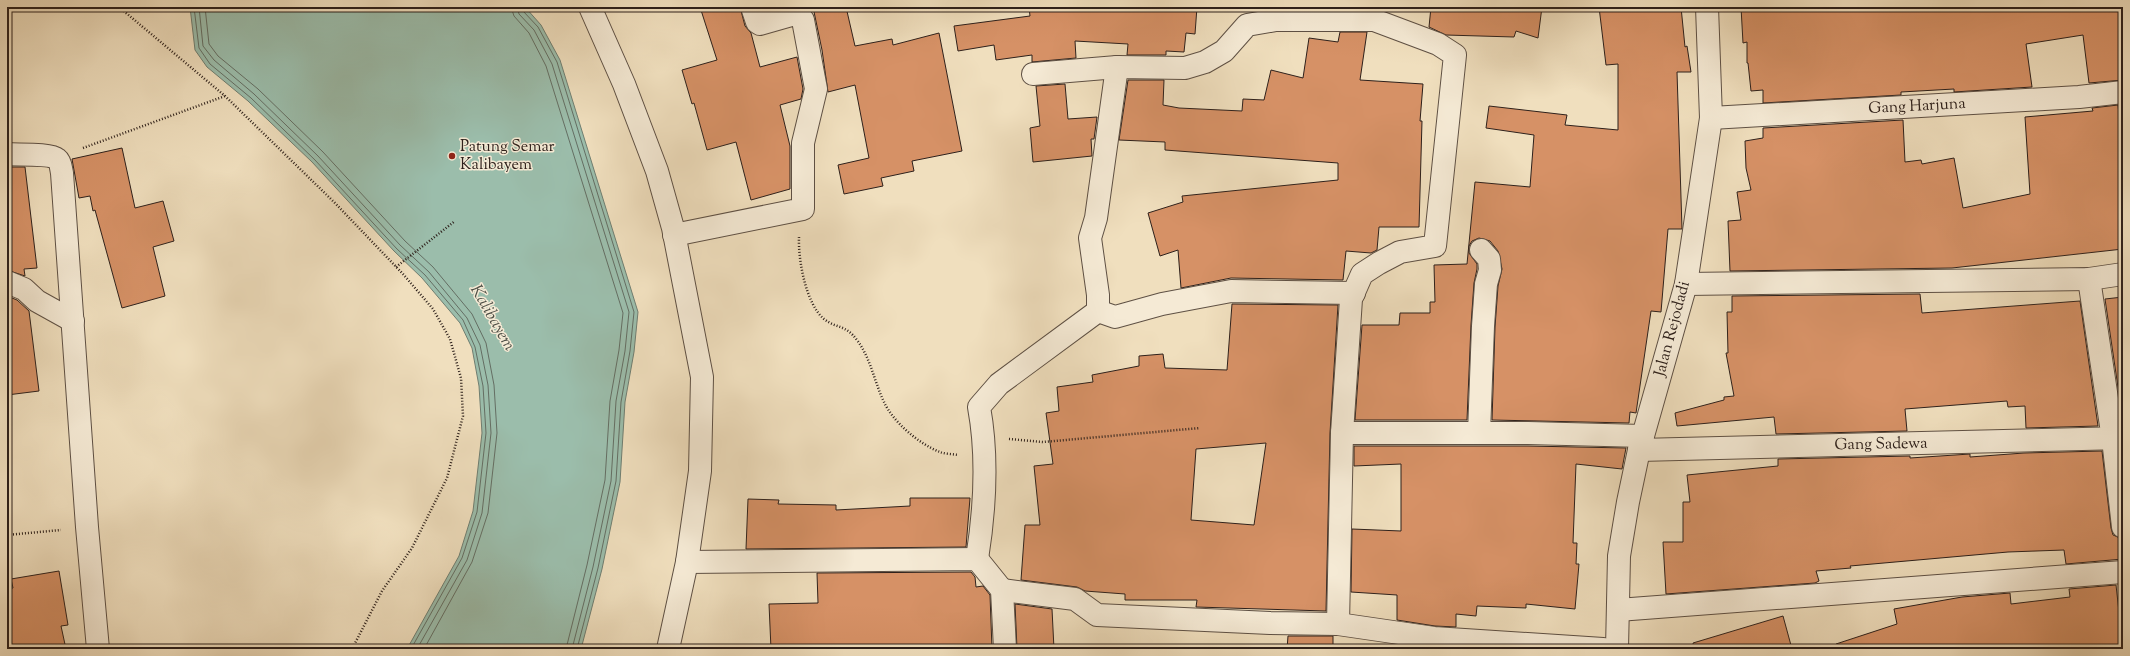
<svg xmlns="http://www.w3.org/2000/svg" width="2130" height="656" font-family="'Sorts Mill Goudy',serif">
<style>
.water{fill:#9bbdab;stroke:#6f7e71}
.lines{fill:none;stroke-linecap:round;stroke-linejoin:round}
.shore{stroke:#646e63;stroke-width:1}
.building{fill:#d69166;stroke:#2d201b;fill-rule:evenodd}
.minor-casing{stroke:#5e5044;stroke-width:24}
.path{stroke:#2d201b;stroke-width:2.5;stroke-dasharray:1 2;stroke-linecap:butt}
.minor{stroke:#f5ead5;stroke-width:22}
.poi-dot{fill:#8f2418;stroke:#f5ead5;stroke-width:1.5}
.labels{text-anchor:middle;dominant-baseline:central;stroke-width:3;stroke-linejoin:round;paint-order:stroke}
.street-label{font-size:16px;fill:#2d201b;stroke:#f5ead5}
.poi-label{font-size:16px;fill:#2d201b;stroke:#f5ead5;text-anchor:start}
.water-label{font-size:17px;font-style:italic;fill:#4e4f46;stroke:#f5ead5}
</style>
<rect width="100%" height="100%" fill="#f0dfbe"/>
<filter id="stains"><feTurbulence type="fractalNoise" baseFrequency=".005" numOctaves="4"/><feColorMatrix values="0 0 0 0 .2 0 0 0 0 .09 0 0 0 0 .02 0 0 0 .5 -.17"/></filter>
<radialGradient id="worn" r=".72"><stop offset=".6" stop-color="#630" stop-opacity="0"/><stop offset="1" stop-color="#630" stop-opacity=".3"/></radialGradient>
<polygon class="water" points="190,7 525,7 541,25 560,60 638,312 634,352 625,402 620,482 602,569 581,649 407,649 459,556 473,511 482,433 479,386 472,348 460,323 422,278 394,251 312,162 248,101 207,67 195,50"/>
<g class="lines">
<g class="shore">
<polyline points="194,7 199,48 210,64 251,98 315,160 397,249 425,275 463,320 475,347 483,386 486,433 477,512 462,558 411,649"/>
<polyline points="199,7 203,46 214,60 254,94 318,156 400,245 429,272 467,318 480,345 488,385 491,433 482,513 467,560 417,649"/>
<polyline points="205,7 209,44 218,56 258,89 323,152 405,241 433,267 472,314 486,343 494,385 497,433 488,513 472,562 424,649"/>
<polyline points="511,7 514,16 529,33 546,66 623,313 619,350 610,401 605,480 587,565 566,649"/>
<polyline points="517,7 519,14 534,30 552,64 629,312 625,351 616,401 611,481 593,567 572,649"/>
<polyline points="522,7 523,11 538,27 557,62 634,312 630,351 621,402 616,481 598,568 577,649"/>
</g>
</g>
<g class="building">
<polygon points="700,7 740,7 745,26 751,33 760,67 797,57 803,89 801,99 780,105 790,146 790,189 751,200 736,142 707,150 694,103 692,104 682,70 717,60"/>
<polygon points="813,7 846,7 855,46 892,39 893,45 939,33 962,151 912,161 914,171 881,178 883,186 844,194 838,165 869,158 855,85 828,92 822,50"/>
<polygon points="1029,7 1197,7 1195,34 1186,33 1184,52 1166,51 1166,55 1127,55 1128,44 1075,41 1076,58 1032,62 1032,55 996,60 994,45 958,51 954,26 1030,16"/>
<polygon points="1431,7 1542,7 1538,38 1516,31 1514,37 1446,35 1429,27"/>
<polygon points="1599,7 1681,7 1685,47 1687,46 1691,72 1677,72 1682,229 1668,229 1661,312 1651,311 1636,413 1630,412 1629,423 1492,420 1495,327 1498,286 1502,269 1498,251 1490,241 1479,238 1472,241 1469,246 1469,253 1477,264 1477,269 1474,283 1471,325 1467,420 1355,420 1362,325 1399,325 1400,313 1430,313 1430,302 1435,302 1434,265 1467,264 1475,182 1530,187 1534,135 1486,128 1489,106 1567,115 1565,125 1618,130 1618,64 1606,65"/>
<polygon points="1741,7 2123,7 2123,80 2089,83 2083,35 2026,44 2032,87 1954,92 1954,89 1901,92 1901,95 1763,103 1763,90 1751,91 1748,63 1747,63 1747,42 1743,43"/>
<polygon points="1340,32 1367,32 1360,80 1423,84 1420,121 1422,121 1419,227 1379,227 1377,250 1371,253 1346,251 1343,280 1231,278 1181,288 1178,250 1160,256 1148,213 1183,202 1182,196 1338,180 1338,163 1165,150 1165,142 1119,140 1128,80 1164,80 1163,105 1179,108 1242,111 1243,99 1264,100 1271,70 1303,78 1309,38 1338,42"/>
<polygon points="1065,84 1068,119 1097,117 1094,139 1091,139 1092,156 1033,162 1030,128 1040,126 1036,86"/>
<polygon points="2118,105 2123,150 2123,249 1952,268 1730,271 1728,221 1741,220 1737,192 1751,190 1746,168 1745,141 1763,138 1763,128 1903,120 1905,162 1921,160 1922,164 1954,158 1963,208 2030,194 2025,117 2093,111 2092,108"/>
<polygon points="122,148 135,208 163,201 174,241 153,247 165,296 122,308 95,210 93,211 90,196 79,198 72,159"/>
<polygon points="7,167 25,167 37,268 24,269 25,276 7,270"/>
<polygon points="1920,294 1922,313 2080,301 2098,426 2026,428 2025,406 2008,407 2007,401 1905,409 1907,431 1776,434 1774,417 1677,426 1675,413 1724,400 1724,397 1734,396 1726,353 1728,353 1727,312 1732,312 1732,296"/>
<polygon points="7,296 17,300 29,311 39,391 7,395"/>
<polygon points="2123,297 2123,421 2105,299"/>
<path d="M1232,304L1338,305L1330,433L1326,611L1196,607L1197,600H1125V594L1085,591L1077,587L1021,580L1025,525H1040L1034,466L1053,464L1046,413L1059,411L1057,387L1093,382L1092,375L1139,366V356L1163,354L1165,368L1227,370ZM1266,443L1254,525L1191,520L1196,449Z"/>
<polygon points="1354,446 1528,446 1626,448 1622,469 1576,464 1573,543 1577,543 1576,564 1579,564 1575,609 1526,604 1526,608 1477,606 1476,616 1456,614 1456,627 1435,626 1397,620 1397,595 1351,592 1352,529 1401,531 1401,464 1354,466"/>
<polygon points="2102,451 2111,528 2113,535 2123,539 2123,559 2066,564 2064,550 2008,552 1850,566 1851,568 1816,571 1819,581 1815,583 1666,594 1663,542 1683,542 1683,502 1690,502 1687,475 1778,466 1778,459 1910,456 1910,458 1970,454 1970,457 2024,453"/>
<polygon points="910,498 970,498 966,547 746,549 748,499 779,500 778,504 836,505 836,510 910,506"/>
<polygon points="59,571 68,625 61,626 66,649 7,649 7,589 13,588 11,579"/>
<polygon points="971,572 975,577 976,587 983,586 990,595 992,649 771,649 769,604 818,603 817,573"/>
<polygon points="2116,585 2119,612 2123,611 2123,649 1836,649 1836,644 1897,624 1894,609 1962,597 2010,593 2011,604 2070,597 2069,589"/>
<polygon points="1015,604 1052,609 1054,649 1017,649"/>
<polygon points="1783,616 1792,649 1694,649 1693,643"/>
<polygon points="1288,636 1333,636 1333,649 1287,649"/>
</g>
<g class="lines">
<defs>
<g id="minor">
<polyline points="590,7 624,84 657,171 673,228 702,377 700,471 687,562 668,649"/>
<polyline points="1033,74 1117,67 1185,68 1205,62 1224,51 1247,25 1276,20 1374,20 1438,44 1455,55 1435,246 1400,252 1379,263 1362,274 1351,299 1342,433 1338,624"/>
<polyline points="1711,118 2079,97 2123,92"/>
<path d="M7,154C17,155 50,153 57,159C61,162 61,169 62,173L87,527L98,649"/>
<polyline points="674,235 803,209 803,143 816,89 803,20 798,14 795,14 760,24 757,22 752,7"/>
<polyline points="2089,279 2113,439 2123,527"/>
<polyline points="7,282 24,289 37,301 73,321"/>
<polyline points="1686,284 2089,279 2123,274"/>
<polyline points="1098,311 1115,317 1162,304 1231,291 1354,293"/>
<polyline points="1342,433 1528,433 1643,436"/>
<polyline points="1479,433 1483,326 1486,284 1490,270 1489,259 1481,250"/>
<polyline points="1639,450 2123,438"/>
<path d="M977,559C985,509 988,456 979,407L999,384L1098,311V295L1090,238L1096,218L1117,67"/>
<polyline points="687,562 977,559 1002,590 1005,649"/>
<polyline points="1002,590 1075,599 1097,615 1270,623 1338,624 1434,638 1603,649"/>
<polyline points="1618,610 2123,572"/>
<polyline points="1617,649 1619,556 1628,502 1639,450 1686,284 1711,118 1707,7"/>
</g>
</defs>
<use href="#minor" class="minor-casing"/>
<g class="path">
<polyline points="119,7 225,96 335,203 403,274 433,309 450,339 461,378 463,416 447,478 412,548 382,591 352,649"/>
<polyline points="83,148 225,96"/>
<path d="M799,237C798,260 806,304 824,319C837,329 845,324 857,340C871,359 874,381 884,402C893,422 919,444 940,452C945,454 952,454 958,455"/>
<polyline points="396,267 455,221"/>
<polyline points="1009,439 1043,442 1200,428"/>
<polyline points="7,535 61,530"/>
</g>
<use href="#minor" class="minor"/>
</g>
<circle class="poi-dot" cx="452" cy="156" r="4"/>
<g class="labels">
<g class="street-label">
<text transform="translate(1917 107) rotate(-3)">Gang Harjuna</text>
<text transform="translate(1673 329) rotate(-75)">Jalan Rejodadi</text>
<text transform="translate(1881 445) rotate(-1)">Gang Sadewa</text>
</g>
<g class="poi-label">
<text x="460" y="147">Patung Semar<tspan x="460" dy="18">Kalibayem</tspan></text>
</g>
<g class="water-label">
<text transform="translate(492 318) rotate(60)">Kalibayem</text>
</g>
</g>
<rect width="2130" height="656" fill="none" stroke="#f0dfbe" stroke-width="24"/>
<rect x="8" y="8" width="2114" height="640" fill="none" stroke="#2d201b" stroke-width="2"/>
<rect x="12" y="12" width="2106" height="632" fill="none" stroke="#2d201b"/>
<rect width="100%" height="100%" filter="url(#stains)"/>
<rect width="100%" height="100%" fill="url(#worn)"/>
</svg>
